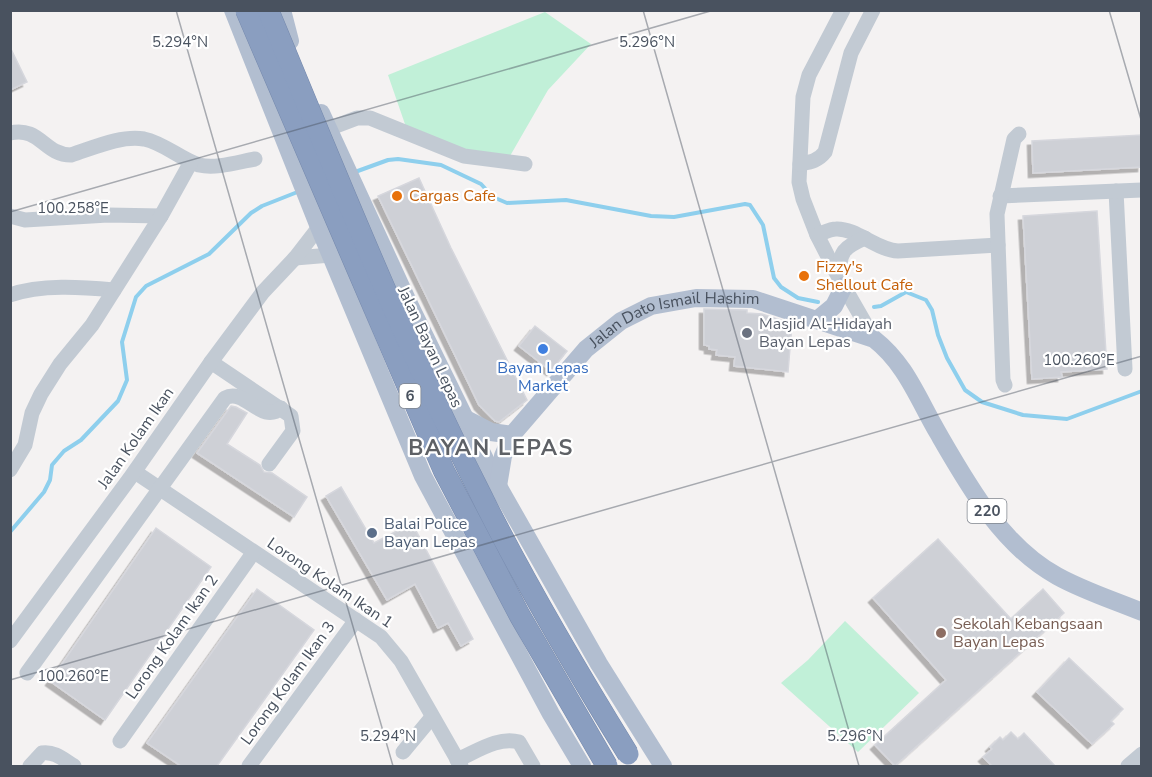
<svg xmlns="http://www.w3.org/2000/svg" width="1152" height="777" font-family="'Nunito Sans',sans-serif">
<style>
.green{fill:#c1f0d8}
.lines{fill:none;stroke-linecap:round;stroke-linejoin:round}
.stream{stroke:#8ecfed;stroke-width:4}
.building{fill:#ced0d6;stroke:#d6d7dd;stroke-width:1.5;filter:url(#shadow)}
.minor{stroke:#c2cad3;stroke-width:15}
.major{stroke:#b2bed0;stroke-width:18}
.highway-bridge-casing{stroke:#7589ac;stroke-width:22;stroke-linecap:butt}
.highway-bridge{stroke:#8a9ec0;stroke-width:21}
.ticks{fill:none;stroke:#49525f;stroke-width:1.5;stroke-opacity:0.45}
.food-dot{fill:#e8710a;stroke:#fff;stroke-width:2}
.worship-dot{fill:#6b7280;stroke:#fff;stroke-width:2}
.shop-dot{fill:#3f7fe0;stroke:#fff;stroke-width:2}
.service-dot{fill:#5c6f8a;stroke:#fff;stroke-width:2}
.education-dot{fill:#8d6e63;stroke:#fff;stroke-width:2}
.labels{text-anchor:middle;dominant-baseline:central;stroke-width:4.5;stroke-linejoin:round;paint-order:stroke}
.shield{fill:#fff;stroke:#80868f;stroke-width:1.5}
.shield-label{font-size:15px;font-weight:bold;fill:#49525f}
.food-label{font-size:16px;fill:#c56008;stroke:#fff;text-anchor:start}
.worship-label{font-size:16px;fill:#5b616d;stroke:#fff;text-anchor:start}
.street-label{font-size:16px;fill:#49525f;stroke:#fff}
.shop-label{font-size:16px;fill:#366cbe;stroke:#fff}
.service-label{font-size:16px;fill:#4e5e75;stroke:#fff;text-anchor:start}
.education-label{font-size:16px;fill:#785e54;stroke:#fff;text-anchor:start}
.district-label{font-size:22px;font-weight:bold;letter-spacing:1.5px;fill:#5e6166;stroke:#fff}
.ticks-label{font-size:15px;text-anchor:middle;fill:#49525f;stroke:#fff;stroke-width:4.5;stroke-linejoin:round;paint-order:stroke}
</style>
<defs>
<filter id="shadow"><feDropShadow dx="-4.5" dy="4.5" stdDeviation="0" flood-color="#0004"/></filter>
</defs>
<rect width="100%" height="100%" fill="#f4f2f2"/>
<g class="green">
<path d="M545,12L591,44L548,90L510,156C473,156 439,141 406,127L388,75Z"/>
<polygon points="845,621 919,693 858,752 781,683 808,660"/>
</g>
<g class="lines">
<g class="stream">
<polyline points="355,172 388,160 398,159 441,165 481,184 493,197 507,203 566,200 651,216 674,217 745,204 750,205 763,225 774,278 781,287 798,298 818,302"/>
<polyline points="874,307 881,306 906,292 926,300 932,310 938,335 947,358 965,390 982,402 1023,415 1067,419 1142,391"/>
<polyline points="10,532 44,492 50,480 52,465 64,451 81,440 118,401 127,380 122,342 136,297 146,286 209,254 251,213 262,206 300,191"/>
</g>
</g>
<g class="building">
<polygon points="10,47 27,82 10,90"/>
<polygon points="1142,135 1142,167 1033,173 1032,141"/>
<polygon points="419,178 451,248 527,400 499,422 495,421 479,405 378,196"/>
<polygon points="1097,211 1107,369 1061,372 1062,377 1032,379 1023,216"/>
<polygon points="704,309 747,310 747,313 762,314 792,324 788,372 734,366 735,357 716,355 717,350 709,349 709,346 704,345"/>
<polygon points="535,326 567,351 551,371 519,346"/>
<polygon points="231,406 236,407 247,413 227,444 260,465 264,472 272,473 307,497 294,517 197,453"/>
<polygon points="341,487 374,543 412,523 473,639 461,646 448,623 438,628 415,584 387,600 326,496"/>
<polygon points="156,528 211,567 105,720 50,681"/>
<polygon points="938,539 1011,619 1043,589 1064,613 895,766 875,745 946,680 873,598"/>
<polygon points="257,589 314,630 217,766 181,766 147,743"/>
<polygon points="1069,658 1123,709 1111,721 1114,724 1092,744 1037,692"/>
<polygon points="1011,732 1018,739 1024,733 1055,766 992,766 983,757 992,749 990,747 1000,737 1003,740"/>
</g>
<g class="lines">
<g class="minor">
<polyline points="843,10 809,75 803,97 799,182 803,199 817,235 839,278 874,339"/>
<polyline points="328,129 357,118 370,118 464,156 525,164"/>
<path d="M10,133C40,126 44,155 71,155C93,148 121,135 144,139C164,143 180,159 199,165C216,169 238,162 255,159"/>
<path d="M800,164C810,162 818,161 825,152L851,53L873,10"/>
<polyline points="1116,191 1125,369"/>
<polyline points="1000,196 1142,190"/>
<polyline points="10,216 25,220 108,215 161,216"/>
<path d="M817,235C823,233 830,229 836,229C856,228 877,250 898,251L998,245"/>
<polyline points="295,258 331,255"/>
<path d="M839,275C840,251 843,248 865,238"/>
<path d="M10,295C41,284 82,287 114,290"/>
<polyline points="211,362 291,416 293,431 269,464"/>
<polyline points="1005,385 1003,380 997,214 1014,139 1019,134"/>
<polyline points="10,470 25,445 32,413 41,394 60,364 92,325 161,216 191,162"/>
<polyline points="135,472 381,637 401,661 461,766"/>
<polyline points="10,641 130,478 211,362 263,292 295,258 319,227"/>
<path d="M27,673L225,398C245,387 261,425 281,408"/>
<polyline points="120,741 253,553"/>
<polyline points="403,752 432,717"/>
<path d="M457,760C476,752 498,736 519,742L533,766"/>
<path d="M30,766L42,753C55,751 64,760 74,766"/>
<polyline points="249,766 356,620"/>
<polyline points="1128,766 1142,754"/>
</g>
<g class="major">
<polyline points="233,10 319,227 423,476 551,714 582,766"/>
<polyline points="282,10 290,41"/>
<polyline points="321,113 409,304 498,486 599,664 663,766"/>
<polyline points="817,320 834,306 844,286"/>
<polyline points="464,418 491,432 512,435"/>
<path id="s1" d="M498,486L503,456L512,435L586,349L621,321L651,306L696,298L753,299L874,339C906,364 918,399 938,433C968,485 1002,546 1057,576C1084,591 1113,600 1142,612"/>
</g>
<defs>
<g id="highway-bridge">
<polyline points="246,10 444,471 520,616 607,766"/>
<path d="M268,10C335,171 400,334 478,489C523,580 575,668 628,754"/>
</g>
</defs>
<use href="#highway-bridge" class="highway-bridge-casing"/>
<use href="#highway-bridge" class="highway-bridge"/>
</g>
<path class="ticks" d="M176,10L393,766M643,10L859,766M1109,10L1142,123M10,212L714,10M10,680L1142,356"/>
<g class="food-dot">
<circle cx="397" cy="196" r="6"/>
<circle cx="804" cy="276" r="6"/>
</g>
<circle class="worship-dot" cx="747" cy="333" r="6"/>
<circle class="shop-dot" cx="543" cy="349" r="6"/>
<circle class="service-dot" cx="372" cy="533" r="6"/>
<circle class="education-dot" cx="941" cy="633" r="6"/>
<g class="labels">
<g class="shield">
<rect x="399.5" y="384" width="21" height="24" rx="4.5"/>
<rect x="967.5" y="499" width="39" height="24" rx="4.5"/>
</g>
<g class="shield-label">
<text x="410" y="396">6</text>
<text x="987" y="511">220</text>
</g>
<g class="food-label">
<text x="409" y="196">Cargas Cafe</text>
<text x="816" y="267">Fizzy's<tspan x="816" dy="18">Shellout Cafe</tspan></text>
</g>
<g class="worship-label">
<text x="759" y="324">Masjid Al-Hidayah<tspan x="759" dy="18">Bayan Lepas</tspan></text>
</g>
<g class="street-label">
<text stroke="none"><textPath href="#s1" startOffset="264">Jalan Dato Ismail Hashim</textPath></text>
<text transform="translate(430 347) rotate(65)">Jalan Bayan Lepas</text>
<text transform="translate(136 438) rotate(-55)">Jalan Kolam Ikan</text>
<text transform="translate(330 583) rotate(34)">Lorong Kolam Ikan 1</text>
<text transform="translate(172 637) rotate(-55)">Lorong Kolam Ikan 2</text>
<text transform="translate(288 683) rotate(-54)">Lorong Kolam Ikan 3</text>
</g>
<g class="shop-label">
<text x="543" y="368">Bayan Lepas<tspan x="543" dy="18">Market</tspan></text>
</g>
<g class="service-label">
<text x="384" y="524">Balai Police<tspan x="384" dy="18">Bayan Lepas</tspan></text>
</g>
<g class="education-label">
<text x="953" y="624">Sekolah Kebangsaan<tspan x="953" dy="18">Bayan Lepas</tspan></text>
</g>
<g class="district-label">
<text x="491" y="448">BAYAN LEPAS</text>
</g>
</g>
<g class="ticks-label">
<text x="180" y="47">5.294°N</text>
<text x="647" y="47">5.296°N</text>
<text x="73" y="213">100.258°E</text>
<text x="1079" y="365">100.260°E</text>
<text x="73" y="681">100.260°E</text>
<text x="388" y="741">5.294°N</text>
<text x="855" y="741">5.296°N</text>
</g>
<rect width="1152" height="777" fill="none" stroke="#49525f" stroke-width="24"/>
</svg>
